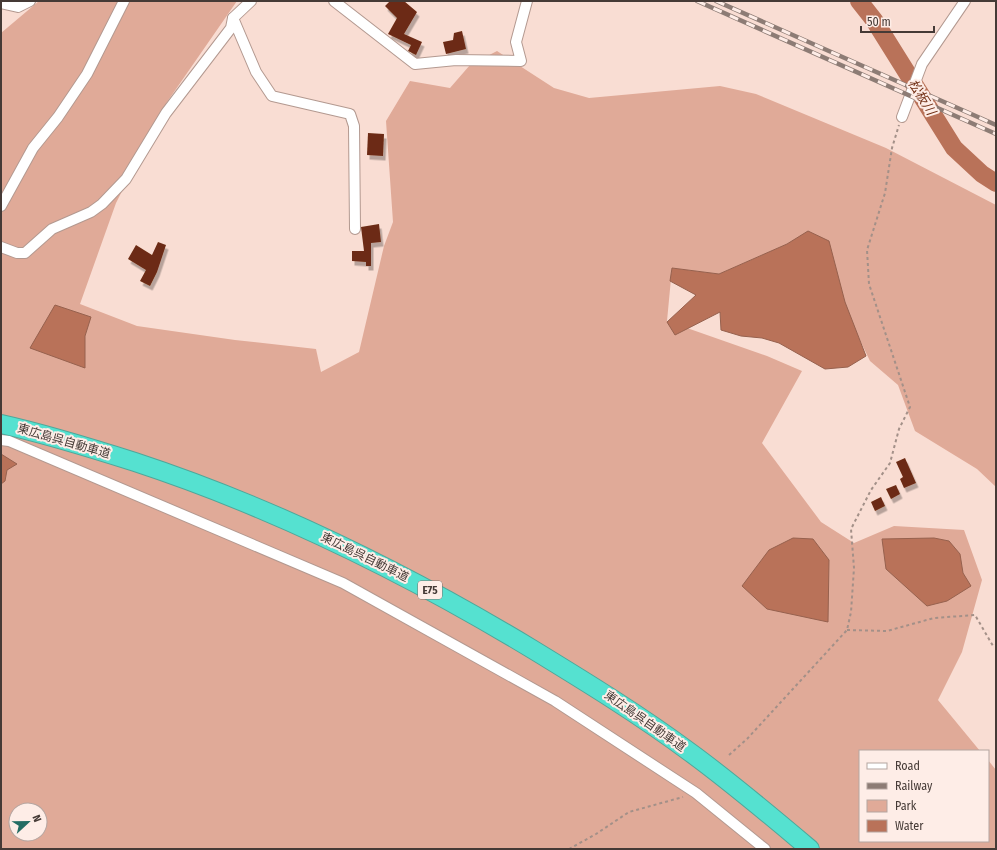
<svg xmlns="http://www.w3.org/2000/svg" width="997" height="850" font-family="'Fira Sans Condensed','Noto Sans JP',sans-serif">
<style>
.green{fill:#e0aa98;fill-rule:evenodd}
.water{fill:#b97259;stroke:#96614e}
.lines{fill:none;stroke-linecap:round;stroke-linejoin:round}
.river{stroke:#b97259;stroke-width:18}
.building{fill:#6c2c14;filter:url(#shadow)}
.street-casing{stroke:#b39990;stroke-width:12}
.highway-casing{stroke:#4fa79a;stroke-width:20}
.path{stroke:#a39088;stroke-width:2;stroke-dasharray:3 3;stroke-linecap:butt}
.street{stroke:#fff;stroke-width:10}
.highway{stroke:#55e1d0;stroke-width:18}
.rail-casing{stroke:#8d7c75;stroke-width:4.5}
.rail{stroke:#feede7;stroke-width:3;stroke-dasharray:9;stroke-linecap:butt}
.labels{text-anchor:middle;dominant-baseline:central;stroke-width:4;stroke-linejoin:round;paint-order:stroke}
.shield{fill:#feede7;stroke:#7c706b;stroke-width:1}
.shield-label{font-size:11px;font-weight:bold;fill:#453a36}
.street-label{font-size:12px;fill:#453a36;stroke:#feede7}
.water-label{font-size:13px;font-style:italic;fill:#6f2c12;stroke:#feede7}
</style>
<defs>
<filter id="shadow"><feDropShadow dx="2.5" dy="4.5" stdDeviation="0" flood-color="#0004"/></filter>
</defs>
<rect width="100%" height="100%" fill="#f9ddd3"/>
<path class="green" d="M39,1H237L167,102L116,203L80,304L137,326L235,340L316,349L321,372L359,352L384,246L393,222L386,121L410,81L450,88L470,65L497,51L554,88L589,98L720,86L756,94L886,148L996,205V487L977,469L915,431L898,385L870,361L808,232L787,244L719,274L672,268L667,321L767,356L802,371L762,443L821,522L854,543L894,526L964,530L982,580L962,652L938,700L980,751H860V841H988V760L996,770V849H1V33ZM16,810H40V834H16Z"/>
<g class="water">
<polygon points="808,231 829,241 845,302 866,356 848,367 825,369 779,343 762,338 741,336 721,330 720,312 675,335 667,322 696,295 670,281 672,268 719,274 787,244"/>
<polygon points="55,305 91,317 85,336 85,368 30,348"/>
<polygon points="1,454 17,464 7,470 5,481 1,484"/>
<polygon points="793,538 813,539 829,560 828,622 767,609 742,586 769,550"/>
<polygon points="934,538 949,541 960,554 963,573 971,586 947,601 927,606 886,569 882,539"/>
</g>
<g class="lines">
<polyline class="river" points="859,1 874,20 954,148 982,174 996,183"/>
</g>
<g class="building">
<polygon points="390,1 404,1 417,12 404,34 422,42 416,55 408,51 411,45 388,34 397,18 385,6"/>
<polygon points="462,31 466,49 446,54 443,42 453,40 454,33"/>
<polygon points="368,133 384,134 383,156 367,155"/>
<polygon points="379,224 381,242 371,243 371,266 366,266 366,262 352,261 352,251 364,251 361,227"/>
<polygon points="158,242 166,245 157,272 150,286 140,281 146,270 128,259 136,245 152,255"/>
<polygon points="905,458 916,483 904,488 900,479 903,477 896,462"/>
<polygon points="896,485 900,494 891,499 886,489"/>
<polygon points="881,497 885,506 875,511 871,502"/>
</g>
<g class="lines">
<defs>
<g id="street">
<polyline points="334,1 415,64 456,60 521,61 516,42 527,1"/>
<polyline points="1,3 18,7 30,1"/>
<polyline points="233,18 256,72 272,96 350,114 354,126 355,229"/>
<polyline points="902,117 922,64 965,1"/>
<polyline points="1,206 33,148 58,117 87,74 124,1"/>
<polyline points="1,247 17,253 25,253 52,229 91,212 102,204 126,179 166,113 231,28 233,18 251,1"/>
<polyline points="1,440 9,441 343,583 555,701 696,793 765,849"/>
</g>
<path id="highway" d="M1,424C46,434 91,448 135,462C275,508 406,573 532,649C586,682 640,715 691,753C732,783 771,816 810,849"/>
</defs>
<use href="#street" class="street-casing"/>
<use href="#highway" class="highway-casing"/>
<g class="path">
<polyline points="847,630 887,631 934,618 975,615 993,646 996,645"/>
<polyline points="729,755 747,739 847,630 851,612 854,568 851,529 871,490 890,463 899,429 910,407 869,284 867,250 885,193 892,148 899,125"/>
<polyline points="569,849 596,834 629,812 683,797"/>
</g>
<use href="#street" class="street"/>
<use href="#highway" class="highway"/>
<defs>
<g id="rail">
<polyline points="697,1 996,134"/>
<polyline points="716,1 996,125"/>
</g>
</defs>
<use href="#rail" class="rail-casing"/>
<use href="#rail" class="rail"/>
</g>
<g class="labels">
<rect class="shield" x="418" y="581" width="24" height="18" rx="3"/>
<g class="shield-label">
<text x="430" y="590">E75</text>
</g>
<g class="street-label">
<text transform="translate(64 441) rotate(16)">東広島呉自動車道</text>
<text transform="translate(365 557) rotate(26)">東広島呉自動車道</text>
<text transform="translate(645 721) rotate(35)">東広島呉自動車道</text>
</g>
<g class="water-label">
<text transform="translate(922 97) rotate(58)">松板川</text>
</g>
</g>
<rect width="997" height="850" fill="none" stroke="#453a36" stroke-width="4"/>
<rect x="859" y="750" width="130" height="92" fill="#feede7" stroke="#b4a5a0"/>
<rect x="867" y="763" width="20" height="6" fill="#ffffff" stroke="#b4a5a0"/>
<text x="895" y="770" font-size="12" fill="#453a36">Road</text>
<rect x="867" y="783" width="20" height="6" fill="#8d7c75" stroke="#b4a5a0"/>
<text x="895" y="790" font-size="12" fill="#453a36">Railway</text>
<rect x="867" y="800" width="20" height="12" fill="#e0aa98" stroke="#b4a5a0"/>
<text x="895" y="810" font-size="12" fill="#453a36">Park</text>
<rect x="867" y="820" width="20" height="12" fill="#b97259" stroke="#b4a5a0"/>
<text x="895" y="830" font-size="12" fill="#453a36">Water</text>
<g transform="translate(28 822) rotate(68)"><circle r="19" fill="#feede7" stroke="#b4a5a0"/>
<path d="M0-3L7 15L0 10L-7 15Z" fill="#246c63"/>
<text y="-6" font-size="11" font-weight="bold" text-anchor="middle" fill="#453a36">N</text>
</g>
<path d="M861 26v6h73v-6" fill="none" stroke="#453a36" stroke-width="2"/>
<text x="867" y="26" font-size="12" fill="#453a36" stroke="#feede7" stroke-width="3" paint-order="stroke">50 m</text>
</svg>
